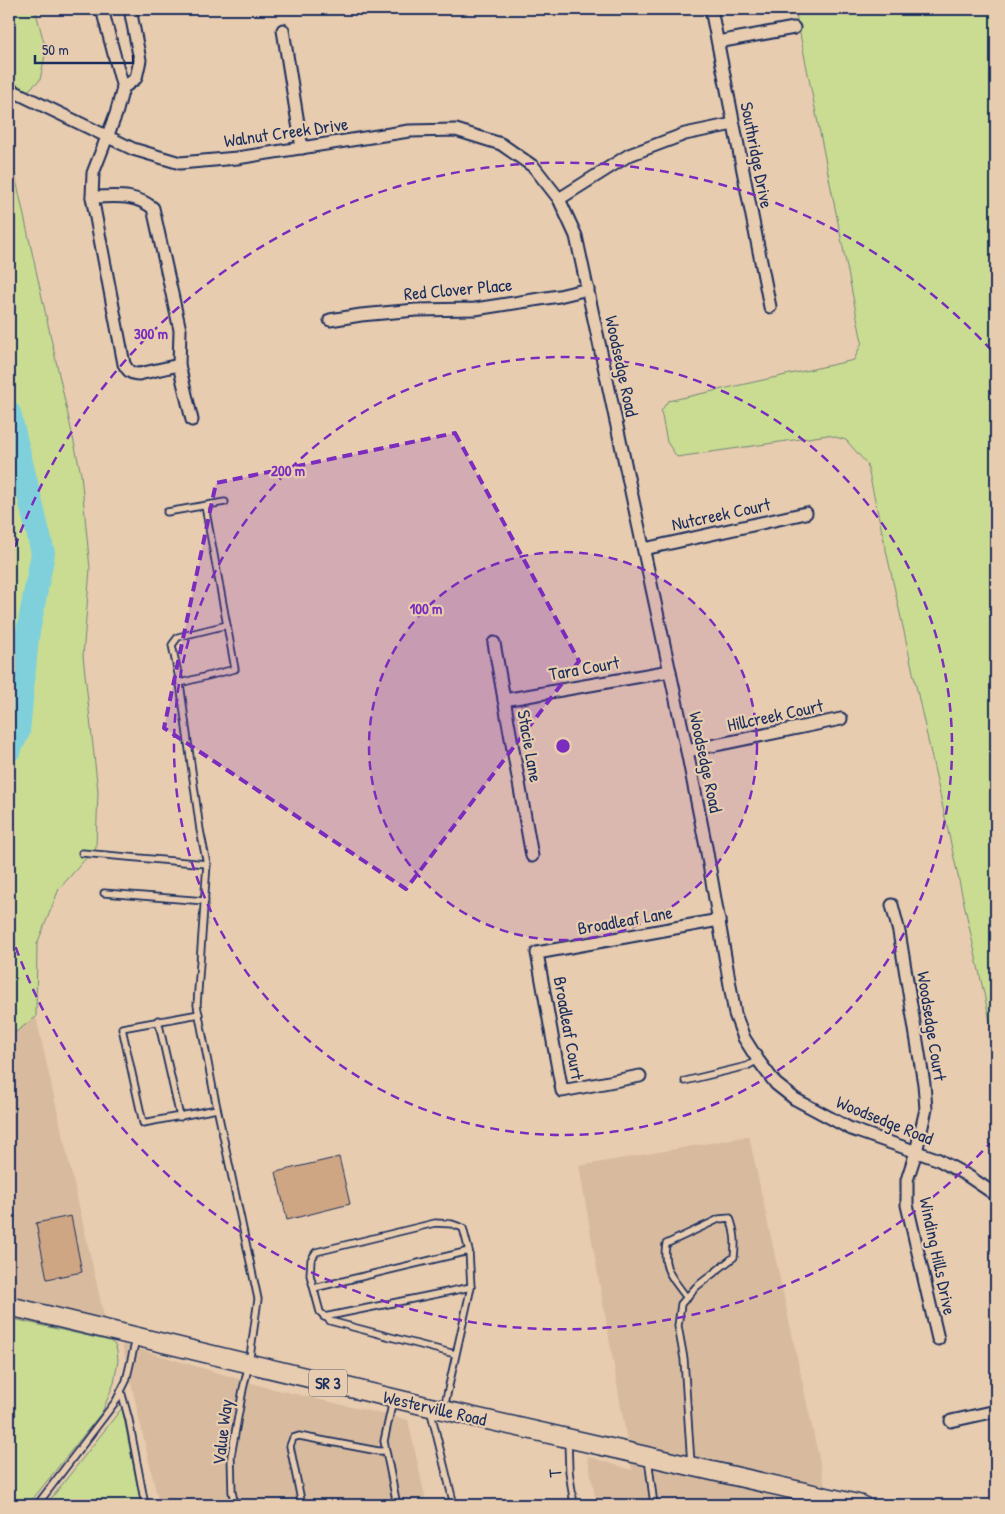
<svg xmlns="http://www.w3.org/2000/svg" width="1005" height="1514" font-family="'Patrick Hand',sans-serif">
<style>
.built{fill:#d8bb9f}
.green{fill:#c9dc91;stroke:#728678}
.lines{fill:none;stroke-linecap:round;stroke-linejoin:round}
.river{stroke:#80d0dc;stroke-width:24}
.building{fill:#cea684;stroke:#1b2f5e}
.lane-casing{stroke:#1b2f5e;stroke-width:9}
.street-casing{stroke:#1b2f5e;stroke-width:15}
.primary-casing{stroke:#1b2f5e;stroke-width:21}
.lane{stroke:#e8ccaf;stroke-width:5.5}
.street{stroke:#e8ccaf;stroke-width:11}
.primary{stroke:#e8ccaf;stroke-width:18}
.marked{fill:#7b2cbf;fill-opacity:0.2;stroke:#7b2cbf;stroke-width:4;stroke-dasharray:10 6;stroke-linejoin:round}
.ring{fill:none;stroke:#7b2cbf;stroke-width:2.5;stroke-dasharray:9 6}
.labels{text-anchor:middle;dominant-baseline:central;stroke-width:4.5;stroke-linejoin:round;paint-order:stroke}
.shield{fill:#e8ccaf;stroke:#585e76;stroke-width:1}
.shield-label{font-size:16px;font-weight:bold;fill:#1b2f5e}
.street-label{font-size:18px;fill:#1b2f5e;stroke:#e8ccaf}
.centre{fill:#7b2cbf;stroke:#e8ccaf;stroke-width:2.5}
.ring-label{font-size:15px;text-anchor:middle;font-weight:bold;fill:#7b2cbf;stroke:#e8ccaf;stroke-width:4.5;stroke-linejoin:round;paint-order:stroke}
</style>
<rect width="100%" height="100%" fill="#e8ccaf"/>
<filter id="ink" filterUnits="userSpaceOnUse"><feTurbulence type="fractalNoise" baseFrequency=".02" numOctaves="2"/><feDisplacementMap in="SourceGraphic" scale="10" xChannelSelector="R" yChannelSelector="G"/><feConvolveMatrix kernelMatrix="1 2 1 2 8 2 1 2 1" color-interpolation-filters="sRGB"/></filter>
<g filter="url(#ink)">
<g class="built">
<polygon points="36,1017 104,1316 110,1341 9,1318 9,1037"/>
<polygon points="749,1136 828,1500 853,1505 597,1505 587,1456 632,1470 579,1166"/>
<polygon points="122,1344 265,1387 408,1420 427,1505 159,1505"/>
</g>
<g class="green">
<polygon points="9,9 35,9 46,50 40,80 9,107"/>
<polygon points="795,9 996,9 996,1048 867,464 846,440 828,435 677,457 667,442 661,411 668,401 854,360 862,342"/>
<polygon points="9,148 81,474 90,569 83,656 98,791 96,847 59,889 37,944 36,1017 9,1037"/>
<polygon points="9,1318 110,1341 115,1345 117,1351 118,1360 114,1383 102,1412 28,1505 9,1505"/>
<polygon points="122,1408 141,1505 46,1505"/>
</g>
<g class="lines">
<polyline class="river" points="9,413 43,553 27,637 18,732 9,750"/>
</g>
<g class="building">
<polygon points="339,1157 350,1204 287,1220 276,1172"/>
<polygon points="71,1216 82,1272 47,1279 36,1223"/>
</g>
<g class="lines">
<defs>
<g id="lane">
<polyline points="205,506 235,669 180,683 200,830 207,864 197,1005 213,1089 258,1299 249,1364 243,1389 231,1456 232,1492 235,1505"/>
<polyline points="167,512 225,502"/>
<polyline points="180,683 172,645 178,637 227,625"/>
<polyline points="82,853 207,864"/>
<polyline points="104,893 205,901"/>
<polyline points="199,1014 122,1028 143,1123 217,1109"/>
<polyline points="158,1020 180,1117"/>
<polyline points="685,1081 747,1066 758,1060"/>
<polyline points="314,1288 469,1251"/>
<path d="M687,1298C672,1277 662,1270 666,1244L719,1219L730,1218C735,1232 736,1242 734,1257L696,1287L681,1304L678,1326L684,1359L691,1464"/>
<polyline points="324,1317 471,1287"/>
<polyline points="121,1391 129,1420 145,1505"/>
<polyline points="393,1400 384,1441 397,1505"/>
<polyline points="444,1408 471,1287 469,1251 463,1228 452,1224 435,1223 316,1252 311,1260 310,1275 320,1312 330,1321 455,1354"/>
<polyline points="430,1409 454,1505"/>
<polyline points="568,1440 569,1471 574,1505"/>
<polyline points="648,1458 654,1505"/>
<polyline points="37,1505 116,1401 126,1381 136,1339"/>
<polyline points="302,1505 290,1446 293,1438 299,1436 378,1451 385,1451"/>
</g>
<g id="street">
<path d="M102,9L123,88L116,114L93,173L92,197L124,364C128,371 131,374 139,374L179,365"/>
<polyline points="711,9 770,307"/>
<polyline points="283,30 302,148"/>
<polyline points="718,42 794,28"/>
<polyline points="123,88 136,78 140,60 130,9"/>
<polyline points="9,89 133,149 180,163 237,158 409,131 456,130 501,144 534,167 559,199 576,236 687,751 706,847 735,1014 744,1038 758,1060 776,1084 795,1099 851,1129 937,1159 968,1176 996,1195"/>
<path d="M92,197C115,197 134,193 153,208L180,330L179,365L192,420"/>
<polyline points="559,199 629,155 685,134 733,124"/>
<polyline points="330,320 361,315 416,310 475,309 559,296 588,289"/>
<polyline points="644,549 806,513"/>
<polyline points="494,643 532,856"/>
<polyline points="504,700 670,671"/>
<polyline points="687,751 841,719"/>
<polyline points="892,905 899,932 924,1084 926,1109 916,1152 907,1180 907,1205 938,1339"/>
<polyline points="640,1076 562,1091 537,953 719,920"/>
<polyline points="951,1421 996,1411"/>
</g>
<polyline id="primary" points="9,1306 430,1407 862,1505"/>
</defs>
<use href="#lane" class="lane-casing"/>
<use href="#street" class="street-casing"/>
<use href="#primary" class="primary-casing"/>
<use href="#lane" class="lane"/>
<use href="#street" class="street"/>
<use href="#primary" class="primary"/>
</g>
</g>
<path class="marked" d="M455,433L579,661L406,889L164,728L216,483Z"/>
<circle cx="563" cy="746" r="194" fill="#7b2cbf" fill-opacity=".12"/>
<g class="ring">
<circle cx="563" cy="746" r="194"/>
<circle cx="563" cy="746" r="389"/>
<path d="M993 1140A583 583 0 0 1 10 931M10 561A583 583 0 0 1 993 352"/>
</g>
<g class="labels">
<rect class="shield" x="309" y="1369.5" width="38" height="27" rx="4"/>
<g class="shield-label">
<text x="328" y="1383">SR 3</text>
</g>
<g class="street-label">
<text transform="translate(286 132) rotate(-8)">Walnut Creek Drive</text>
<text transform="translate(757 155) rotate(79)">Southridge Drive</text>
<text transform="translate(458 289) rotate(-5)">Red Clover Place</text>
<text transform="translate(622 366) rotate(78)">Woodsedge Road</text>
<text transform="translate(721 514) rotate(-12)">Nutcreek Court</text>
<text transform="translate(584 668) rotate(-10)">Tara Court</text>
<text transform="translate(775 715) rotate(-12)">Hillcreek Court</text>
<text transform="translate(530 746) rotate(80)">Stacie Lane</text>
<text transform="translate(706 762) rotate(78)">Woodsedge Road</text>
<text transform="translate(625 920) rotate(-10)">Broadleaf Lane</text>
<text transform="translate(932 1026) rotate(81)">Woodsedge Court</text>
<text transform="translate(569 1028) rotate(80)">Broadleaf Court</text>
<text transform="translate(885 1120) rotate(22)">Woodsedge Road</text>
<text transform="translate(938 1256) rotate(78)">Winding Hills Drive</text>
<text transform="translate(435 1408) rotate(13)">Westerville Road</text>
<text transform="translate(222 1432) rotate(-83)">Value Way</text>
<text transform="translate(555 1473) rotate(-95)">T</text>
</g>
</g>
<circle cx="563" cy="746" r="8" class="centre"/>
<g class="ring-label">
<text x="151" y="339">300 m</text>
<text x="288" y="476">200 m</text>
<text x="426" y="614">100 m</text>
</g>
<rect width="1005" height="1514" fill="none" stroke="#e8ccaf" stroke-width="30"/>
<rect x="15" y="15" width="975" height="1484" fill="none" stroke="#1b2f5e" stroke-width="2" filter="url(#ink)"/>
<path d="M35 55v8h98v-8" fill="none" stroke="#1b2f5e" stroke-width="2.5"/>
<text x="42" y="55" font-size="15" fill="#1b2f5e" stroke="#e8ccaf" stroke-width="4" paint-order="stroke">50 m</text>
</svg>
